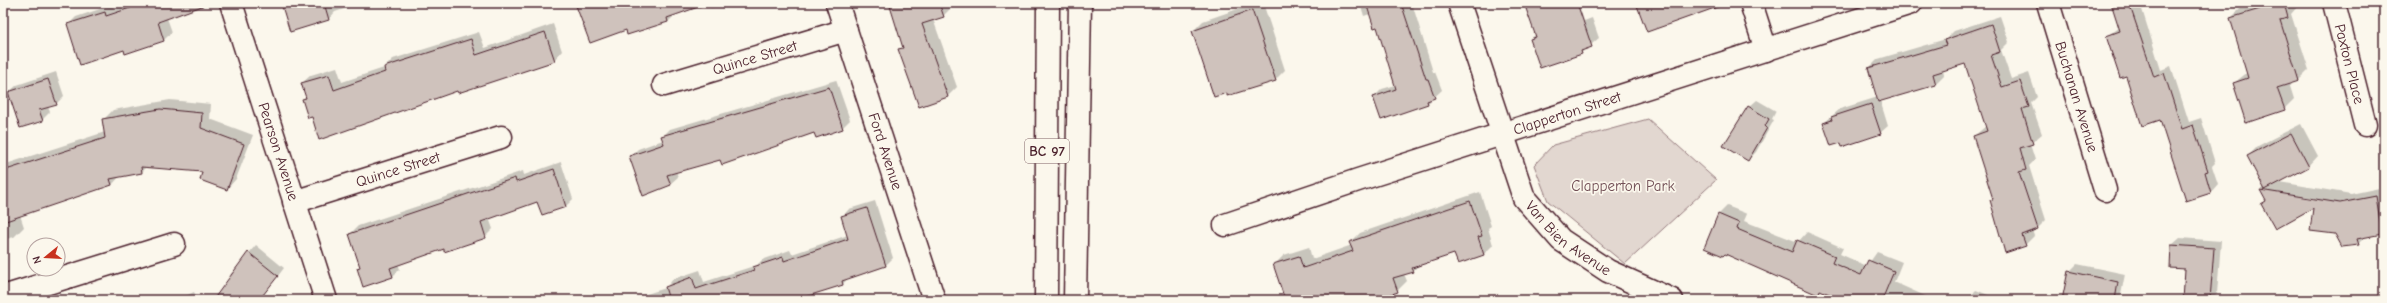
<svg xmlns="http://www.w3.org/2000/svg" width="2387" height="303" font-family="'Comic Neue',sans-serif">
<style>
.green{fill:#e2d7d0;stroke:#967b7e}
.shadow{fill:#0003}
.building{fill:#cfc2bc;stroke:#4a1f2b}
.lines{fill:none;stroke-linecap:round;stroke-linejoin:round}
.street-casing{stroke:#4a1f2b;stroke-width:25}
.highway-casing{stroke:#4a1f2b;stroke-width:25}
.street{stroke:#fbf7ec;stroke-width:22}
.highway{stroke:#fbf7ec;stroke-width:22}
.labels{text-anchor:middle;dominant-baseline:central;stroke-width:3.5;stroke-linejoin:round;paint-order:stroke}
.shield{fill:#fbf7ec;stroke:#7f6065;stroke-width:1}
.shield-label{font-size:14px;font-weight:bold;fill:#4a1f2b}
.street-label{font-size:15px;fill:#4a1f2b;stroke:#fbf7ec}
.park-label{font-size:15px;fill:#704d54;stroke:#fbf7ec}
</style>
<rect width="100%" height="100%" fill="#fbf7ec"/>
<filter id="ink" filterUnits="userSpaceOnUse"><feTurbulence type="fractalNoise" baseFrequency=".025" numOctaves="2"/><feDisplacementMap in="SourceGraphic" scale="8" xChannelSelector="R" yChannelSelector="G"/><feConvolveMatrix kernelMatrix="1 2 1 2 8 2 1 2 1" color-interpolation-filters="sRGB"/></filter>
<g filter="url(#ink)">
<polygon class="green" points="1648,119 1716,180 1625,264 1548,201 1534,165 1553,145"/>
<g class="shadow">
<polygon points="132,3 200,3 167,18 172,32 164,40 126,53 125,49 68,25 76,17 112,5 114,9"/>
<polygon points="287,3 362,3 335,12 329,19 283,7"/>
<polygon points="577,3 709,3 676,14 668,22 627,29"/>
<polygon points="709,3 726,3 711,8"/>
<polygon points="890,3 951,3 952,7 943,16 933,19 957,87 948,96 900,50 903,46"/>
<polygon points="1255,3 1263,3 1285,70 1275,80 1227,91 1193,31 1203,21"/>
<polygon points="1360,3 1412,3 1433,72 1435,72 1442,90 1427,104 1374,97 1382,89 1396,85 1377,26 1370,14 1364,16"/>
<polygon points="1525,3 1578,3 1584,21 1592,18 1599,38 1581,53 1531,39 1536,34"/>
<polygon points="2112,3 2140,3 2161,70 2171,66 2189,122 2201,118 2215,163 2212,166 2218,184 2211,192 2187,200 2161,118 2127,75 2108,36 2120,27"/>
<polygon points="2257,3 2297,3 2298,6 2291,14 2309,70 2299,80 2289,83 2294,99 2284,109 2234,83 2248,72 2231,18 2241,8"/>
<polygon points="2377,3 2384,3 2384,23"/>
<polygon points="2000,16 2009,42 2001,50 2011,79 2029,73 2037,97 2031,103 2042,134 2030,144 2035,160 2029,166 2046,220 2038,228 2032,230 2034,236 2025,245 1991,200 1993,197 1974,136 1986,126 1966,62 1943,70 1944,75 1935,84 1880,100 1888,126 1880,133 1842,142 1824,123 1840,109 1878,97 1869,68 1878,59 1946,39 1954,31"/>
<polygon points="553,24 562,51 554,60 457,89 319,139 312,116 303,99 306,96 302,83 311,75 337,67 342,82 384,68 393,59 479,32 485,48"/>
<polygon points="56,72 64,96 56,104 48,107 50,112 42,120 9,92 17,85"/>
<polygon points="836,80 850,120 842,128 815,132 676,171 678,177 670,184 630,157 638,149 663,140 663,136 670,129"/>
<polygon points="170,100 211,104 210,119 253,135 236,179 227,189 204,172 148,166 142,172 120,176 112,185 20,215 24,227 14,237 3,240 3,165 105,132 103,120 113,110"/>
<polygon points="1757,100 1776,111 1772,119 1774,120 1756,152 1748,160 1749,107"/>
<polygon points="2301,124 2318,156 2308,167 2279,182 2351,194 2384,187 2384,231 2382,233 2365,237 2358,244 2336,233 2314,207 2262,204 2267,200 2261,190 2264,187 2248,156 2258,146"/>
<polygon points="561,162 573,199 566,206 538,201 489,218 493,229 485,237 444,248 398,264 400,269 392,277 358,269 361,266 350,234 358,226 523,171 524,175"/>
<polygon points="1480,192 1491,226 1488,228 1493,245 1484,254 1455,252 1420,264 1413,271 1404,274 1407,281 1397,291 1386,295 1387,300 1286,300 1274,265 1284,255 1309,247 1312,259 1352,245 1351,242 1360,233"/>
<polygon points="875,201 893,258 886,265 849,277 843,284 792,300 627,300 666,288 673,279 700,270 704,282 757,265 762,260 790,250 792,254 848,235 842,217 849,209"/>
<polygon points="1727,206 1747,214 1744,221 1798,242 1807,232 1843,248 1840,254 1867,266 1877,252 1902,262 1894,282 1934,300 1844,300 1822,290 1818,294 1719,214"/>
<polygon points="2180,238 2221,241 2217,294 2211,300 2184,300 2186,268 2172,245"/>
<polygon points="256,245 284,268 262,297 263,300 214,300 232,276 230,275"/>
<polygon points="2077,264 2125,274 2120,300 2071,300 2069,272"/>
<polygon points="1976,290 2000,300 1967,300"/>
<polygon points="194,292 198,300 177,300"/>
</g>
<g class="building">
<polygon points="145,3 205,3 205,5 158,22 164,41 125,54 124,50 80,65 67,24 105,12 106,16"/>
<polygon points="293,3 324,3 329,20 290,32 282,6"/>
<polygon points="575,3 701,3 701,6 667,18 668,22 627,35 626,30 590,43"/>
<polygon points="889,3 939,3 944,17 922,24 948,97 919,107 898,49 903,48"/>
<polygon points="1366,3 1401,3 1426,79 1428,79 1435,98 1427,101 1428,104 1381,120 1373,97 1396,89 1377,27 1374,28"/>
<polygon points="1524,3 1577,3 1592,47 1581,51 1582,54 1540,68 1530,39 1536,37"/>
<polygon points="1636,3 1722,3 1723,5 1647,32"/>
<polygon points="2111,3 2129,3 2154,77 2164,73 2182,129 2193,125 2208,171 2205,172 2211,193 2186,201 2160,120 2142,126 2126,76 2120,78 2106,36 2120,31"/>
<polygon points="2258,3 2284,3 2288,18 2280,20 2299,81 2277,88 2285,110 2246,123 2233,83 2248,78 2230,18 2260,9"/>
<polygon points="1252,10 1276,81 1227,96 1227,93 1214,97 1192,31"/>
<polygon points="1991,24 2000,52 1991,55 2002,87 2020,81 2029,107 2022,109 2033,144 2020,148 2026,170 2019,172 2038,229 2022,235 2026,246 2005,253 1990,200 1993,199 1973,136 1987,131 1965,64 1933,74 1936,85 1878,102 1868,68 1946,45 1944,40"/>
<polygon points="545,32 555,61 458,93 457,91 319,140 312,117 308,118 302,99 306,98 301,83 329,75 334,90 385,72 384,67 471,39 476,55"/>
<polygon points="48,79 57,105 39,110 43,121 20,128 8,92"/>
<polygon points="829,87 843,129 816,138 814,133 722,165 720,160 667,175 671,185 643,196 629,156 664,144 661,136"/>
<polygon points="1871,104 1881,134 1842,147 1841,143 1831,146 1823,123 1832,120 1831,117"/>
<polygon points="1748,106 1769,119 1765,126 1767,128 1748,161 1723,146"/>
<polygon points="160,109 202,113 201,128 244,144 227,190 200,180 202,172 141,167 142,173 110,179 112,185 3,222 3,171 105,138 102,119"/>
<polygon points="2291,133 2309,167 2265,190 2247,156"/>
<polygon points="554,169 566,207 542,215 537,202 481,222 486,238 444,252 444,249 390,268 393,277 363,287 357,268 360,267 349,234 515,178 516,182"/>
<polygon points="2260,190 2340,203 2376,196 2382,234 2357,239 2359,245 2342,247 2335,234 2310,231 2313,208 2275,229 2261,204 2266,201"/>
<polygon points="1470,201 1482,236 1478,237 1484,255 1458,264 1454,254 1412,268 1414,272 1393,278 1398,292 1374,300 1285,300 1273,264 1299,256 1303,268 1353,251 1349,242"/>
<polygon points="867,208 886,266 842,281 843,285 795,300 669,300 665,287 692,277 696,289 754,270 753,267 783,257 784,261 848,239 841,216"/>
<polygon points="1718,214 1739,223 1737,229 1792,252 1797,240 1835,256 1832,263 1861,275 1868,260 1894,271 1882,300 1843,300 1820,290 1818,295 1725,254 1723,256 1704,248"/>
<polygon points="2171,245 2214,248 2210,300 2183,300 2185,269 2170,268"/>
<polygon points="248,252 278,276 259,300 213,300"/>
<polygon points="2068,271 2118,282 2115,300 2062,300"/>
</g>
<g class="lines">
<defs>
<g id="street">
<path id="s1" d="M231,3L326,300"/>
<path id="s2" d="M837,3L934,300"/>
<path id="s3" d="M1459,3L1524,198L1561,240L1608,271L1672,300"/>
<polyline points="1751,3 1766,50"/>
<path id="s4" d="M2048,3L2105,190"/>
<path id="s5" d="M2334,3L2365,125"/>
<path id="s6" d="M664,85L846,30"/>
<path id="s7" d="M294,202L501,137"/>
<path id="s8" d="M1225,225L1358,180L1911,3"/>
<polyline points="3,297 174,244"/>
</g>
<g id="highway">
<polyline points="1046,300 1048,3"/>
<polyline points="1075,300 1080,3"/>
</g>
</defs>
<use href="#street" class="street-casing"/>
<use href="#highway" class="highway-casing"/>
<use href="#street" class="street"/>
<use href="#highway" class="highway"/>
</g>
</g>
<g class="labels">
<rect class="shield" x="1025" y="139" width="44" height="24" rx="3"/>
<g class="shield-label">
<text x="1047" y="151">BC 97</text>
</g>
<g class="street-label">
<text stroke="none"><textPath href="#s6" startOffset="95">Quince Street</textPath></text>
<text stroke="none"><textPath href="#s5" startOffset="63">Paxton Place</textPath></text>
<text stroke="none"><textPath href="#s4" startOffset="98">Buchanan Avenue</textPath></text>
<text stroke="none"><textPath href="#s8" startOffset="360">Clapperton Street</textPath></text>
<text stroke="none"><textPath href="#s2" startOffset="156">Ford Avenue</textPath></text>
<text stroke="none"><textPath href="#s1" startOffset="156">Pearson Avenue</textPath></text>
<text stroke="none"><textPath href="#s7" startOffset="109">Quince Street</textPath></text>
<text stroke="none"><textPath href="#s3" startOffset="266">Van Bien Avenue</textPath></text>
</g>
<g class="park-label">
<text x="1623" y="186">Clapperton Park</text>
</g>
</g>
<rect width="2387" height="303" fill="none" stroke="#fbf7ec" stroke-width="16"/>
<rect x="8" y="8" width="2371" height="287" fill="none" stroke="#4a1f2b" stroke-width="1.5" filter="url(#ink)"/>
<g transform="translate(46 257) rotate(252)"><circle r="19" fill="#fbf7ec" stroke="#b4a19f"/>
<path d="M0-3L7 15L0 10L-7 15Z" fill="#c8321e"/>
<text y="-6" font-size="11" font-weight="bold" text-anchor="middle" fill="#4a1f2b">N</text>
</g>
</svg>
